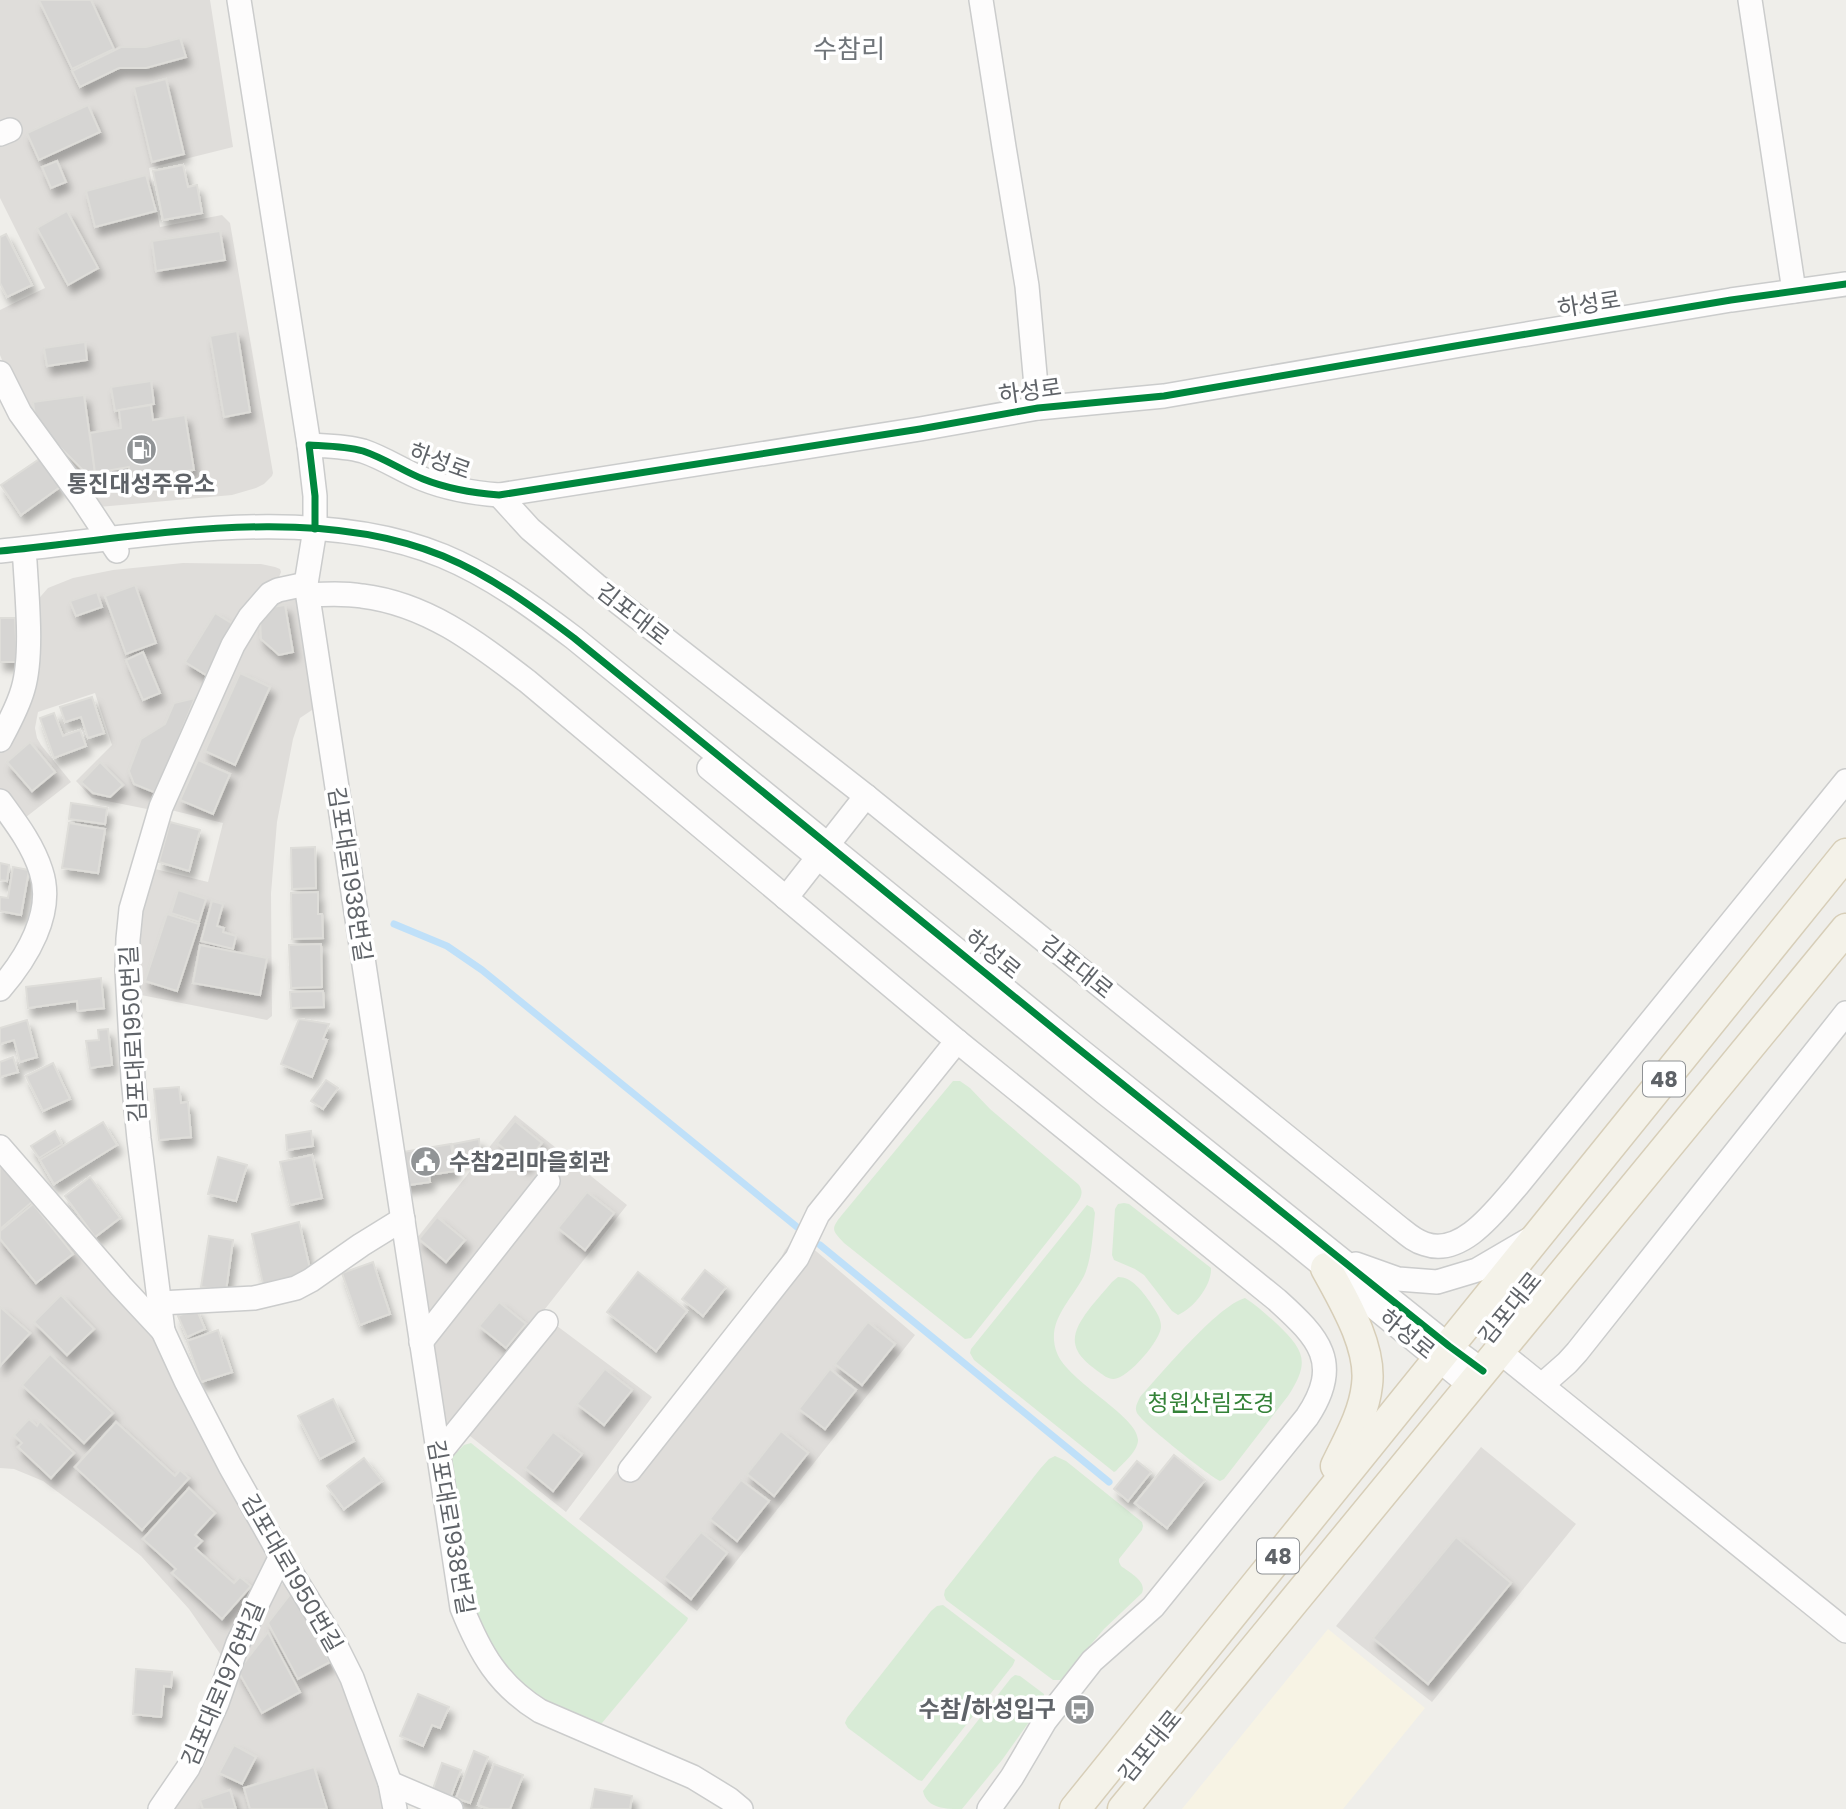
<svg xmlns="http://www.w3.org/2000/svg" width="1846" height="1809" font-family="Poppins,'Noto Sans KR',sans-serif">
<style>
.commercial{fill:#f7f3e4}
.industrial{fill:#dfddda}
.green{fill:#d8ebd6}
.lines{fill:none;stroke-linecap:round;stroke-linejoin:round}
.stream{stroke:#bfe0f9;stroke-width:7}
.building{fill:#d6d5d3;stroke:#deddd9;stroke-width:2;filter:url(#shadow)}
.minor-casing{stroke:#cbcccc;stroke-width:26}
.major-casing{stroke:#d7ceb8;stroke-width:33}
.minor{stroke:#fdfcfc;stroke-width:23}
.major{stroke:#f4f2e9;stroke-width:30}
.cycleway-casing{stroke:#fff;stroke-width:11}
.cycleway{stroke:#00873e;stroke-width:7}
.labels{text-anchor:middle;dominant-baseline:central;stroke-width:7;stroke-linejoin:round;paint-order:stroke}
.shield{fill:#fff;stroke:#8f9295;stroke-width:2}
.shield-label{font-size:21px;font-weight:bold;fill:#5f6368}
.street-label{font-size:23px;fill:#5f6368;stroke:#fff}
.poi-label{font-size:23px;font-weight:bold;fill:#5f6368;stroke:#fff}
.park-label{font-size:23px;fill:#348238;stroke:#fff}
.quarter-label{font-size:26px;fill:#70757a;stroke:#fff}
</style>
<defs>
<filter id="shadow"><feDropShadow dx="4.5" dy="8" stdDeviation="3.5" flood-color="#0004"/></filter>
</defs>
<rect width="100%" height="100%" fill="#efeeea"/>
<polygon class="commercial" points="1328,1629 1425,1708 1343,1809 1182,1809"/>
<g class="industrial">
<polygon points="0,0 210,0 233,147 149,168 160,227 222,215 230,223 273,473 272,476 264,484 256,488 232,495 99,507 44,437 4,365 0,355 0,310 45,288 0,198"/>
<polygon points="183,563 261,564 275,567 280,569 281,572 279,577 270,584 152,810 92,798 76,781 112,745 95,693 38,712 35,728 37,738 41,745 71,782 21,821 0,790 0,750 37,602 41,596 48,588 73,578 113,570"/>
<polygon points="296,595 315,708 300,718 293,739 277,822 271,893 272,1016 267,1020 136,994 135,939 151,868 208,882 223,823 167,809 234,657 269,603"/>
<polygon points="515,1115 627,1205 541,1314 652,1397 566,1512 470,1436 466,1439 459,1442 443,1458 413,1243"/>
<polygon points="0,1157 155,1339 266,1548 268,1557 221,1655 189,1609 141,1556 97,1521 43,1481 14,1469 0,1468"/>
<polygon points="797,1235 915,1335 697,1611 579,1519 775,1269 785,1250"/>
<polygon points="1481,1447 1576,1524 1432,1702 1336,1626"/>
<polygon points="288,1581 306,1606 360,1720 386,1809 171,1809 242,1654 269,1600 283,1583"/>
</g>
<g class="green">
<path d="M953,1081H960L970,1088L990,1109L1078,1184C1087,1194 1077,1203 1070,1213L971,1338L965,1339L844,1243C833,1231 830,1230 841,1216Z"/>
<path d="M1124,1203L1129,1204L1211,1268C1212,1285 1194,1308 1178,1315L1172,1311L1144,1275L1135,1269L1114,1260L1112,1255L1115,1209L1118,1204Z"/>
<path d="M1087,1205L1093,1208L1095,1213C1093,1231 1092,1259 1084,1276C1071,1301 1045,1322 1057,1353C1068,1382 1140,1417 1138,1441C1137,1452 1123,1463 1116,1471L1114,1472L974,1360L970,1353L971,1349Z"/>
<path d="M1118,1277C1132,1277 1142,1291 1150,1302C1154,1309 1161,1317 1161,1326C1162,1339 1127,1380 1113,1379C1108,1379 1103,1375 1099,1372C1084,1361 1069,1349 1077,1329C1083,1314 1101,1295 1112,1282Z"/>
<path d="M1245,1298C1256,1305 1266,1314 1276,1323C1304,1350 1311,1361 1288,1396L1224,1479L1220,1481C1208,1475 1142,1423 1137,1413C1134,1407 1138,1402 1140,1397C1161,1374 1217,1306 1245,1298Z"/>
<polygon points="471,1443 688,1618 687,1621 602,1723 596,1726 522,1691 472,1616 450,1459 464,1445"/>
<path d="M1055,1456L1066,1461L1142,1522L1143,1526L1142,1530L1119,1559V1562L1121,1566C1130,1573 1147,1581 1142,1593L1104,1629L1061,1680H1053L946,1600L944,1595L945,1590L1040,1469L1049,1459Z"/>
<polygon points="943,1605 1015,1660 1013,1665 922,1781 918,1780 848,1728 845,1723 847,1718 931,1611 937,1606"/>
<path d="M1015,1675L1020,1676L1044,1694V1701L1002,1760L962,1809C946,1809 927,1809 923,1791L1011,1678Z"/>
</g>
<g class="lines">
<g class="stream">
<polyline points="394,924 447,946 482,970 797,1227"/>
<polyline points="820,1245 1109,1482"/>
</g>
</g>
<g class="building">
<polygon points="39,0 91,0 114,49 72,69"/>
<polygon points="180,38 186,57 146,68 119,68 80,87 72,71 121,47 146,47"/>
<polygon points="166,79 184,154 152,162 134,87"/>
<polygon points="88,105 100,132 39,160 27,133"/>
<polygon points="57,161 66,182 51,188 42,167"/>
<polygon points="183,165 188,187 197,185 202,213 163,220 153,171"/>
<polygon points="146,175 156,211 95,227 86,191"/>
<polygon points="67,211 98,268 68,285 37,228"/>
<polygon points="220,231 225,260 156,271 152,241"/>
<polygon points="6,234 32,285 7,297 0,283 0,237"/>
<polygon points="237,331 250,412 224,417 210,336"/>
<polygon points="85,342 87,360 47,366 44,348"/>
<polygon points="151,381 154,404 115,411 111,387"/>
<polygon points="84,395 95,473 94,476 90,477 36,423 33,402"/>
<polygon points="151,405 153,420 185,415 194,470 130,479 129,467 95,473 90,433 121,428 119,410"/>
<polygon points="41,458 60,487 21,515 1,485"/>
<polygon points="135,585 156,643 126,654 105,596"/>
<polygon points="97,592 102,607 76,616 70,601"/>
<polygon points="285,605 293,652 279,655 261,639 260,619 272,607"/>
<polygon points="215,613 236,626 206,675 185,662"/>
<polygon points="0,618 15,618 17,662 0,662"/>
<polygon points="143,652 160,693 143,700 126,660"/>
<polygon points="240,673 270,687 235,765 205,751"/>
<polygon points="92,697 104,733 88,738 81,717 65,722 60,707"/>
<polygon points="195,698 156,793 134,784 129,771 141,739 165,724 174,703"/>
<polygon points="54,713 63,736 80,730 86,746 54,758 40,718"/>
<polygon points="30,742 55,772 32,791 7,762"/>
<polygon points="198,760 230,774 213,814 180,800"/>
<polygon points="100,762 123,785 110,797 93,793 81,782"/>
<polygon points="71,803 107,808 105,824 69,819"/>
<polygon points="170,822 200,830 189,871 159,862"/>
<polygon points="69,823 105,829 98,873 62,868"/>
<polygon points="315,847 316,888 292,889 291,848"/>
<polygon points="0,863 9,865 7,881 0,880"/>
<polygon points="13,867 29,870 21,915 0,911 0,897 8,898"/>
<polygon points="178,890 206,899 199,922 171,913"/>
<polygon points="318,892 318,914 322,914 323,938 292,939 291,893"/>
<polygon points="212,901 223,904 217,926 224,928 223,932 236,936 233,949 201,941"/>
<polygon points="167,914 199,924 177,991 145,981"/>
<polygon points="321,944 322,987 291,988 289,945"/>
<polygon points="200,945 267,958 260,995 193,983"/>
<polygon points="101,978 104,1008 78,1011 77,1001 28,1008 26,987"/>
<polygon points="323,991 324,1007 291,1008 290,992"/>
<polygon points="299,1019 329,1024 323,1039 327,1040 312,1077 281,1064"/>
<polygon points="27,1020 37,1057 20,1062 14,1040 0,1044 0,1028"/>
<polygon points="108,1029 112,1065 90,1068 86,1041 99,1040 98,1030"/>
<polygon points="13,1057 18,1072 0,1077 0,1062"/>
<polygon points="53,1063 70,1099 43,1111 26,1076"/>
<polygon points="326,1080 338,1088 323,1109 311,1101"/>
<polygon points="179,1087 181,1103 188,1102 191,1137 159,1140 154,1089"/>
<polygon points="515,1121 542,1143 524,1165 497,1143"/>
<polygon points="103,1122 117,1145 54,1184 40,1160"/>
<polygon points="55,1131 62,1144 39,1158 31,1146"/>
<polygon points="311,1131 313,1146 287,1150 286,1135"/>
<polygon points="479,1139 481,1156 455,1160 453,1144"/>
<polygon points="451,1144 455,1171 429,1175 430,1182 402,1186 397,1153"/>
<polygon points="312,1155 322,1198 290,1205 280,1162"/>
<polygon points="218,1157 247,1165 236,1201 208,1194"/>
<polygon points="0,1164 32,1202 0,1229"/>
<polygon points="90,1177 120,1218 95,1237 65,1196"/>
<polygon points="587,1192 614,1213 585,1250 558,1228"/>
<polygon points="33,1204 73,1254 36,1283 0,1239 0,1231"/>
<polygon points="437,1217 465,1240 446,1262 419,1239"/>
<polygon points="299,1222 311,1273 263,1284 252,1234"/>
<polygon points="209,1236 233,1240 226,1291 201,1287"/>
<polygon points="373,1262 390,1314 360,1325 342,1273"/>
<polygon points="705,1270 726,1287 703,1316 682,1299"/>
<polygon points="638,1272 687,1311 656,1351 607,1312"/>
<polygon points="61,1295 94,1329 67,1355 34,1322"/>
<polygon points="499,1302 526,1324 506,1348 479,1326"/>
<polygon points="0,1307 30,1333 0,1366"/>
<polygon points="196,1308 205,1329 187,1337 178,1316"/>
<polygon points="868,1322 895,1344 862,1385 835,1364"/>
<polygon points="218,1330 232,1372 201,1382 187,1341"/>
<polygon points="50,1354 113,1413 84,1443 22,1385"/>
<polygon points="605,1369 632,1390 604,1425 577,1404"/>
<polygon points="830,1369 856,1390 825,1429 799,1409"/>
<polygon points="333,1399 354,1441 320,1459 298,1416"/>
<polygon points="29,1419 37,1426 40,1421 74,1453 51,1478 18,1447 22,1443 14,1435"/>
<polygon points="116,1422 175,1476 180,1470 189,1478 142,1530 75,1467"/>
<polygon points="781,1431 808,1453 774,1496 747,1474"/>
<polygon points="553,1432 582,1454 553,1491 525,1468"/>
<polygon points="1174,1455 1205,1480 1167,1528 1135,1503"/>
<polygon points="364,1458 382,1481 344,1509 327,1486"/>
<polygon points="1137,1461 1151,1472 1128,1501 1114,1489"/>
<polygon points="741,1480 769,1501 737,1541 710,1519"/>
<polygon points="189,1488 215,1513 195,1535 202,1541 195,1548 234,1583 240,1577 251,1586 222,1619 172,1573 176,1569 143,1539"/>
<polygon points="701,1532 727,1553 691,1599 664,1577"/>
<polygon points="1456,1537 1511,1583 1428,1684 1373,1638"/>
<polygon points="292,1592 330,1662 298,1679 268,1623"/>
<polygon points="268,1632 300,1692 262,1713 238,1671"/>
<polygon points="136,1669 172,1672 171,1687 164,1686 161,1717 133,1714"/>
<polygon points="418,1694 449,1707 440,1728 432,1725 423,1746 400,1736"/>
<polygon points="234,1745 256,1757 242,1784 219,1773"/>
<polygon points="474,1751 488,1757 470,1803 456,1798"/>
<polygon points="442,1763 461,1770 451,1796 433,1789"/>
<polygon points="494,1764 523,1775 510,1809 489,1809 478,1805"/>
<polygon points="314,1767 327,1809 250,1809 244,1788"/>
<polygon points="595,1789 632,1796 630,1809 591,1809"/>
<polygon points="230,1790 236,1809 203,1809 200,1800"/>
</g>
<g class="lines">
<defs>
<g id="minor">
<polyline points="239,0 309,445"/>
<polyline points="981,0 1004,147 1027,286 1038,408"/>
<polyline points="1750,0 1794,291"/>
<polyline points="0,134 10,130"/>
<polyline points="0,373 20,413 82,498 117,551"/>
<path d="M499,495L530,529L596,585L866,796L1397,1226C1406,1233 1414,1241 1425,1244C1462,1257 1496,1210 1517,1186L1846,781"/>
<path d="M0,551C139,538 310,501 443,556C491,576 533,607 574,638L1070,1042L1449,1346L1483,1371"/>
<path d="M308,595C326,594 344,593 362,596C427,604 476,642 527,681L957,1041L1277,1300C1319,1338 1343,1363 1307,1417L1153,1607L1092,1661L1045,1721L1012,1777L989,1809"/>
<path d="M0,740C9,723 18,707 23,689C33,655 27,598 25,562L23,549"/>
<polyline points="709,768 1105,1093 1283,1233 1471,1386"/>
<path d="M0,801C16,823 33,845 41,871C55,913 26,959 0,989"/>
<polyline points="786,898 866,796"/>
<polyline points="0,1147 121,1286 163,1331 186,1381 230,1466 281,1556 334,1642 352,1678 390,1783 395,1809"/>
<polyline points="1356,1264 1398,1279 1437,1282 1477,1270 1530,1239"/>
<polyline points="160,1303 254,1298 296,1288 311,1280 361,1245 403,1219"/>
<polyline points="163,1331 139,1139 133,1078 127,970 128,939 131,909 161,807 233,645 250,617 270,594 278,590 306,584"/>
<polyline points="421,1342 548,1181"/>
<polyline points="1500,1352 1846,1631"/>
<polyline points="1542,1385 1567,1363 1577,1352 1846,1013"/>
<polyline points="438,1455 546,1322"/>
<polyline points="630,1470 797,1258 818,1214 957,1041"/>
<polyline points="390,1783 451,1809"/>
<polyline points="160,1809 188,1768 217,1703 238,1643 281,1556"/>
<path d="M741,1809L729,1799L693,1777L540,1711C498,1685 480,1653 462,1608L306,584L315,529V496L309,445C327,446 346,446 363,451C384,458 403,471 423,479C448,489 472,493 499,495L920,429L1038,408L1164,396L1461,345L1731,300L1846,284"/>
</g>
<g id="major">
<path d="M1326,1268C1344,1301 1372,1347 1367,1385C1364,1414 1348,1441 1336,1466"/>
<polyline points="1075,1809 1846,854"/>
<polyline points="1123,1809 1846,929"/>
</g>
</defs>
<use href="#minor" class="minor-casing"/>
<use href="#major" class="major-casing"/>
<use href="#minor" class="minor"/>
<use href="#major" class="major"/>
<defs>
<g id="cycleway">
<path d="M315,529V496L309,445C327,446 346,446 363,451C384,458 403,471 423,479C448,489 472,493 499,495L920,429L1038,408L1164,396L1461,345L1731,300L1846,284"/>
<path d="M0,551C139,538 310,501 443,556C491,576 533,607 574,638L1070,1042L1449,1346L1483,1371"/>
</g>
</defs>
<use href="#cycleway" class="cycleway-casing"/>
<use href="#cycleway" class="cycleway"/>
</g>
<defs>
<symbol id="fuel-disc" viewBox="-11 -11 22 22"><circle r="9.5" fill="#919496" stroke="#fff"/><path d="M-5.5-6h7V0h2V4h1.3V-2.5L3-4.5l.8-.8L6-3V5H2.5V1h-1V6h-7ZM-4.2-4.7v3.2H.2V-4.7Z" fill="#fff"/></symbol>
<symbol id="civic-disc" viewBox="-11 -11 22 22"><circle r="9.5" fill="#919496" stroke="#fff"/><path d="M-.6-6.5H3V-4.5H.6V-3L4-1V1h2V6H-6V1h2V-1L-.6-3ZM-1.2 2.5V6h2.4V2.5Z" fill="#fff"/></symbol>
<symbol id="bus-disc" viewBox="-11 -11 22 22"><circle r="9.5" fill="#919496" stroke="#fff"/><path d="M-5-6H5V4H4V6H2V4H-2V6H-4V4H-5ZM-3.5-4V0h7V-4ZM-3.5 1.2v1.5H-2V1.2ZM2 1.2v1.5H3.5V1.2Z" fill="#fff"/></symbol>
</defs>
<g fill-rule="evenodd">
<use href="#fuel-disc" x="124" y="432" width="35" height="35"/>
<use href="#civic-disc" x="408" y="1144" width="35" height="35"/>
<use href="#bus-disc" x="1062" y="1692" width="35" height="35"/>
</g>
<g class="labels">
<g class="shield">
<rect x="1643" y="1061.5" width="42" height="35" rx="5"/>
<rect x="1257" y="1538.5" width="42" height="35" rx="5"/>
</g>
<g class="shield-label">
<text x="1664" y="1079">48</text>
<text x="1278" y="1556">48</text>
</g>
<g class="street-label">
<text transform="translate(1589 304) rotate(-9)">하성로</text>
<text transform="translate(1030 391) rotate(-8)">하성로</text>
<text transform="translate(440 461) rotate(20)">하성로</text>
<text transform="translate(633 614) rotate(38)">김포대로</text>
<text transform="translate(350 874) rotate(81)">김포대로1938번길</text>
<text transform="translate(993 954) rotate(39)">하성로</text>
<text transform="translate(1077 967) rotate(39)">김포대로</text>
<text transform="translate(133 1034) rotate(-93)">김포대로1950번길</text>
<text transform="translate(1510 1308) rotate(-51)">김포대로</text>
<text transform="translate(1407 1334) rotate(39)">하성로</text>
<text transform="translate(451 1527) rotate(80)">김포대로1938번길</text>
<text transform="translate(292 1573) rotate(60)">김포대로1950번길</text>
<text transform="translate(223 1684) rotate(-67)">김포대로1976번길</text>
<text transform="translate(1150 1746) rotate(-51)">김포대로</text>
</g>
<g class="poi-label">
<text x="141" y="484">통진대성주유소</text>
<text x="449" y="1162" text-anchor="start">수참2리마을회관</text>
<text x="1056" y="1709" text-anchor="end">수참/하성입구</text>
</g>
<g class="park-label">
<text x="1211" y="1403">청원산림조경</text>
</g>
<g class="quarter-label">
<text x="849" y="49">수참리</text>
</g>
</g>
</svg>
